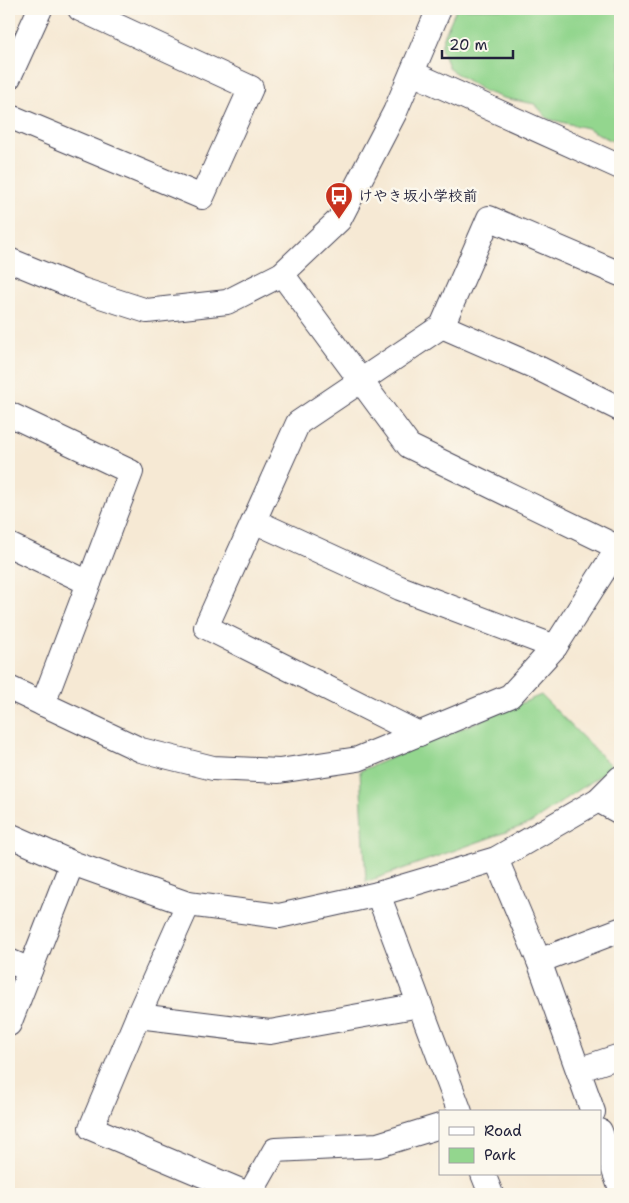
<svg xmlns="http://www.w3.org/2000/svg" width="629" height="1203" font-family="'Shantell Sans','Klee One',sans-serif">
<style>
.green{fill:#93d68e;stroke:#5a7c64}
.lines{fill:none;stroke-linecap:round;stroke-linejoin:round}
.minor-casing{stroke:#424052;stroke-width:26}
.minor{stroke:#fff;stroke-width:24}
.labels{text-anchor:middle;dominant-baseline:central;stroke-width:5;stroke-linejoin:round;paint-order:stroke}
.poi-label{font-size:15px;font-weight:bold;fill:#22223b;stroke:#fbf7ec;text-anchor:start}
</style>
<rect width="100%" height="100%" fill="#fbf7ec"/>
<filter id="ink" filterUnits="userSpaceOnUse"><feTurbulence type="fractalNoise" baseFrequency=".02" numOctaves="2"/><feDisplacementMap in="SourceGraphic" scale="10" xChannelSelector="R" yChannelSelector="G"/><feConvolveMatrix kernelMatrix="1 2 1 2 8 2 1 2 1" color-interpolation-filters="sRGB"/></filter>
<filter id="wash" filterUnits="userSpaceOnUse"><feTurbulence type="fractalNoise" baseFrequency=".0096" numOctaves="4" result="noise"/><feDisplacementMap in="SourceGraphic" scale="20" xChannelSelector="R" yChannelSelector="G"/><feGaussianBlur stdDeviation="1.12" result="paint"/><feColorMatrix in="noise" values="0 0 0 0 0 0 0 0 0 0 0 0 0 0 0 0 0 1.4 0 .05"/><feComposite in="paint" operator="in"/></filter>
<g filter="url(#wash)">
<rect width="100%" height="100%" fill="#f6e9d4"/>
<g class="green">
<polygon points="456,9 620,9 620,145 587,128 548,119 535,104 503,98 484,91 449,69 441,49 443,39"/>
<polygon points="541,695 612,767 531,823 366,882 360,771"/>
</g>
</g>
<g filter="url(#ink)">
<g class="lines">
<defs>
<g id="minor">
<polyline points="412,73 620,167"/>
<polyline points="9,77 40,9"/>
<polyline points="9,116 202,197 251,88 80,9"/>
<polyline points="9,260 82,290 147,311 227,302 282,274 339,220 395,112 439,9"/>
<polyline points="282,274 409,446 619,548"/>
<polyline points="442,326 538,368 620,409"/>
<polyline points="9,414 131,472 43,704"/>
<polyline points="254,521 400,588 555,647"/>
<polyline points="9,545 89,583"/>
<polyline points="9,688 141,750 213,768 279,771 358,759 510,696 555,647 620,545"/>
<polyline points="419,734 206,627 298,423 442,326 489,218 620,274"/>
<polyline points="598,800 620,812"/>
<polyline points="9,835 72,863 188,904 279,916 378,894 496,859 598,800 620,778"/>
<polyline points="496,859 539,961 593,1112"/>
<polyline points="378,894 460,1112"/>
<polyline points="188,904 138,1016 91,1128 248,1194"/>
<polyline points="9,961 30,970"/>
<polyline points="539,961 620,930"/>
<polyline points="138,1016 270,1032 420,1005"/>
<polyline points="9,1024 72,863"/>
<polyline points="578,1070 620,1056"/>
<polyline points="600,1131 620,1187"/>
<polyline points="483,1174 491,1194"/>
<polyline points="250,1194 275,1150 378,1145 440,1126"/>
</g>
</defs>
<use href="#minor" class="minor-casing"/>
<use href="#minor" class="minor"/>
</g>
</g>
<defs>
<symbol id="bus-pin" viewBox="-11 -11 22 30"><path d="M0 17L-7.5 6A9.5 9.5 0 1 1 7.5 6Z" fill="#c8321e" stroke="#fbf7ec"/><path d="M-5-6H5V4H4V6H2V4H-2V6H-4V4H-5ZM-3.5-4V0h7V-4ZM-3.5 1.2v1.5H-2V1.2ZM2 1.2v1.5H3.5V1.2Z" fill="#fff"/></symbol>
</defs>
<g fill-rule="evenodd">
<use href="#bus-pin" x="323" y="180" width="32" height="43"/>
</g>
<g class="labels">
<g class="poi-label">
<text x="358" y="196">けやき坂小学校前</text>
</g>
</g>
<rect width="629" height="1203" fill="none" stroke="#fbf7ec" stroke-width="30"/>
<rect x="439" y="1110" width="162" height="65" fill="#fbf7ec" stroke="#a4a2a5"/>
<rect x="449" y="1127" width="25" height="8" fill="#ffffff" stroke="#a4a2a5"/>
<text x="484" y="1136" font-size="15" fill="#22223b">Road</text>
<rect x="449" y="1148" width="25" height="15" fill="#93d68e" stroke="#a4a2a5"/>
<text x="484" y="1160" font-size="15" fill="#22223b">Park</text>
<path d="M442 50v8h71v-8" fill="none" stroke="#22223b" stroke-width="2.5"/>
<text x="449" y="50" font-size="15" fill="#22223b" stroke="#fbf7ec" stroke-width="4" paint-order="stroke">20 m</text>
</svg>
